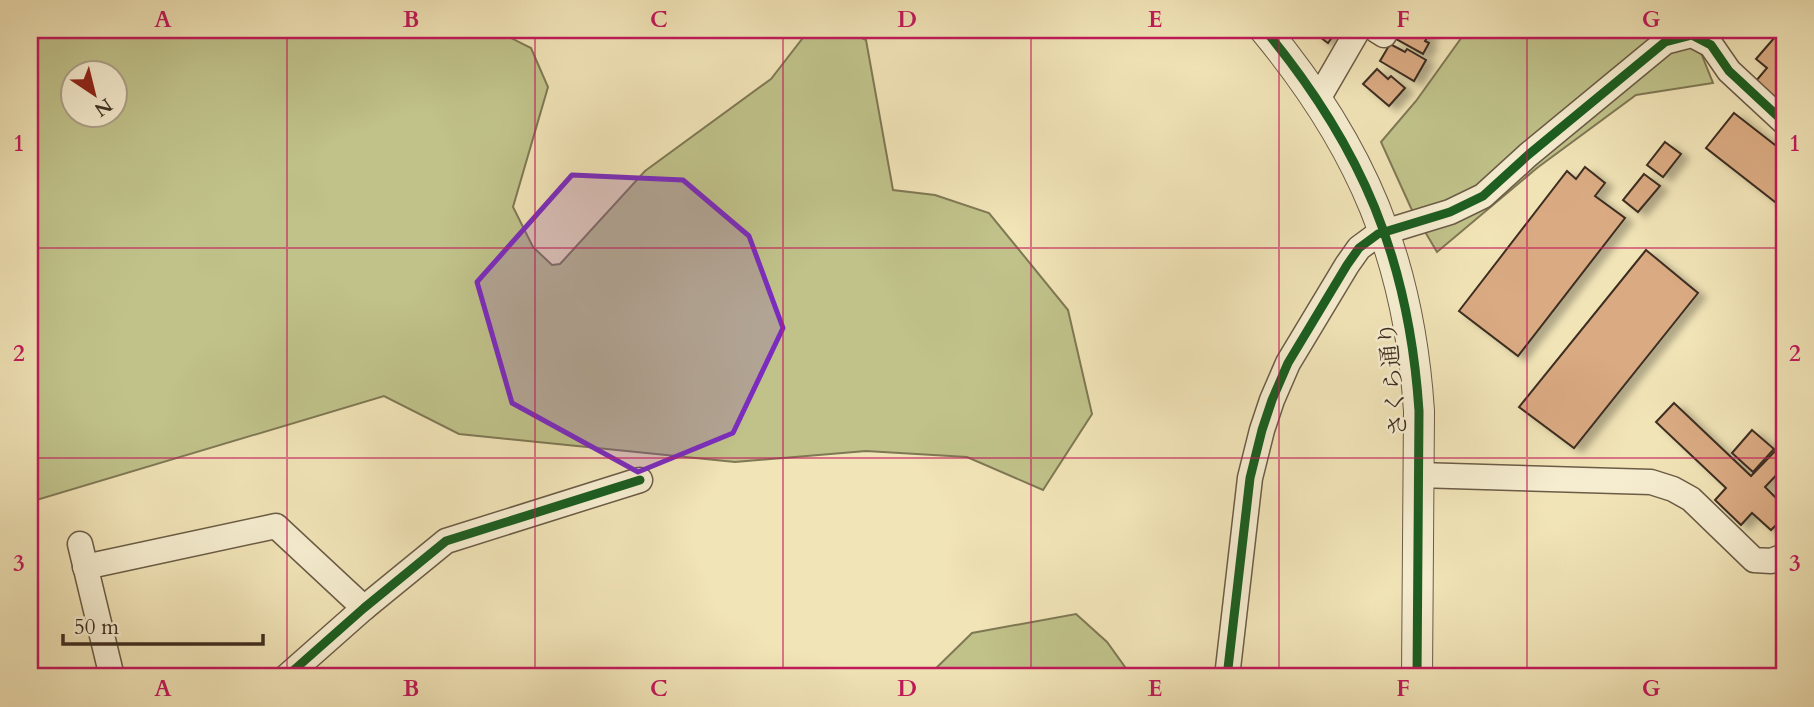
<svg xmlns="http://www.w3.org/2000/svg" width="1814" height="707" font-family="Cardo,'Noto Serif JP',serif">
<style>
.green{fill:#c0c28a;stroke:#7f7855;stroke-width:2;fill-rule:evenodd}
.building{fill:#daaa82;stroke:#3e2e20;stroke-width:2;filter:url(#shadow)}
.lines{fill:none;stroke-linecap:round;stroke-linejoin:round}
.minor-casing{stroke:#6b5c46;stroke-width:27}
.tertiary-casing{stroke:#6b5c46;stroke-width:32}
.minor{stroke:#f6edd0;stroke-width:24}
.tertiary{stroke:#f6edd0;stroke-width:30}
.cycleway-casing{stroke:#f6edd0;stroke-width:13}
.cycleway{stroke:#1b5e20;stroke-width:9}
.marked{fill:#7b2cbf;fill-opacity:0.2;stroke:#7b2cbf;stroke-width:5;stroke-linejoin:round}
.grid{fill:none;stroke:#c2185b;stroke-width:2;stroke-opacity:0.55}
.labels{text-anchor:middle;dominant-baseline:central;stroke-width:5;stroke-linejoin:round;paint-order:stroke}
.street-label{font-size:23px;fill:#3e2e20;stroke:#f6edd0}
.neatline{fill:none;stroke:#c2185b;stroke-width:2.5}
.grid-label{font-size:23px;text-anchor:middle;font-weight:bold;fill:#c2185b}
</style>
<defs>
<filter id="shadow"><feDropShadow dx="8" dy="4.5" stdDeviation="3.5" flood-color="#0004"/></filter>
</defs>
<rect width="100%" height="100%" fill="#f1e4b7"/>
<filter id="stains"><feTurbulence type="fractalNoise" baseFrequency=".00286" numOctaves="4"/><feColorMatrix values="0 0 0 0 .2 0 0 0 0 .09 0 0 0 0 .02 0 0 0 .5 -.17"/></filter>
<radialGradient id="worn" r=".72"><stop offset=".6" stop-color="#630" stop-opacity="0"/><stop offset="1" stop-color="#630" stop-opacity=".3"/></radialGradient>
<g class="green">
<path d="M30,30H495L531,48L548,87L513,207L533,247L552,265L560,264L645,171L771,79L809,30H845L866,40L893,190L935,195L989,213L1068,310L1092,414L1043,490L967,457L866,451L735,462L459,434L384,396L30,502ZM74,74H116V116H74Z"/>
<polygon points="1467,30 1676,30 1699,48 1713,83 1636,95 1537,168 1437,252 1411,208 1381,142 1416,101"/>
<polygon points="1076,614 1107,642 1130,674 1129,677 927,677 972,633"/>
</g>
<g class="building">
<polygon points="1319,30 1337,30 1328,43 1316,34"/>
<polygon points="1399,30 1431,31 1425,41 1429,43 1423,54 1394,38"/>
<polygon points="1781,30 1784,30 1784,105 1756,81 1767,68 1756,59"/>
<polygon points="1390,44 1405,52 1407,49 1426,60 1414,81 1380,61"/>
<polygon points="1377,69 1388,79 1391,76 1405,88 1389,106 1363,84"/>
<polygon points="1734,113 1784,152 1784,209 1706,148"/>
<polygon points="1665,142 1681,154 1663,177 1647,165"/>
<polygon points="1585,167 1605,183 1595,196 1625,218 1518,356 1459,311 1567,171 1576,179"/>
<polygon points="1644,174 1660,186 1638,212 1623,200"/>
<polygon points="1646,250 1698,293 1574,448 1519,407"/>
<polygon points="1674,403 1751,476 1781,445 1784,448 1784,467 1765,487 1784,506 1784,528 1778,523 1771,530 1752,513 1741,525 1715,500 1726,488 1656,422"/>
<polygon points="1752,430 1774,449 1753,472 1732,453"/>
</g>
<g class="lines">
<defs>
<g id="minor">
<polyline points="1376,30 1384,35"/>
<polyline points="1318,99 1358,30"/>
<polyline points="1418,475 1651,482 1673,489 1691,499 1754,560 1771,561 1784,556"/>
<polyline points="80,544 112,677"/>
<polyline points="85,567 276,526 364,608"/>
<polyline points="286,677 364,608 446,541 640,480"/>
<polyline points="1227,677 1250,478 1262,430 1272,400 1288,363 1347,265 1359,248 1378,234 1450,212 1483,196 1528,155 1665,42 1692,35 1711,45 1729,71 1784,122"/>
</g>
<path id="tertiary" d="M1265,30C1362,147 1409,259 1419,411L1417,677"/>
</defs>
<use href="#minor" class="minor-casing"/>
<use href="#tertiary" class="tertiary-casing"/>
<use href="#minor" class="minor"/>
<use href="#tertiary" class="tertiary"/>
<defs>
<g id="cycleway">
<path d="M1265,30C1362,147 1409,259 1419,411L1417,677"/>
<polyline points="286,677 364,608 446,541 640,480"/>
<polyline points="1227,677 1250,478 1262,430 1272,400 1288,363 1347,265 1359,248 1378,234 1450,212 1483,196 1528,155 1665,42 1692,35 1711,45 1729,71 1784,122"/>
</g>
</defs>
<use href="#cycleway" class="cycleway-casing"/>
<use href="#cycleway" class="cycleway"/>
</g>
<path class="marked" d="M572,175L683,180L749,236L783,328L733,433L638,472L512,403L477,282Z"/>
<path class="grid" d="M287,30V677M535,30V677M783,30V677M1031,30V677M1279,30V677M1527,30V677M30,248H1784M30,458H1784"/>
<g class="labels">
<g class="street-label">
<text transform="translate(1393 379) rotate(-96)">さくら通り</text>
</g>
</g>
<rect width="1814" height="707" fill="none" stroke="#f1e4b7" stroke-width="77"/>
<g transform="translate(94 94) rotate(145)"><circle r="33" fill="#f6edd0" stroke="#aca18a" stroke-width="2"/>
<path d="M0-5L12 26L0 18L-12 26Z" fill="#8f2418"/>
<text y="-10" font-size="19" font-weight="bold" text-anchor="middle" fill="#3e2e20">N</text>
</g>
<path d="M63 634v10h200v-10" fill="none" stroke="#3e2e20" stroke-width="3.5"/>
<text x="74" y="634" font-size="21" fill="#3e2e20" stroke="#f6edd0" stroke-width="5" paint-order="stroke">50 m</text>
<rect x="38" y="38" width="1738" height="630" class="neatline"/>
<g class="grid-label">
<text x="163" y="27">A</text>
<text x="411" y="27">B</text>
<text x="659" y="27">C</text>
<text x="907" y="27">D</text>
<text x="1155" y="27">E</text>
<text x="1403" y="27">F</text>
<text x="1651" y="27">G</text>
<text x="19" y="151">1</text>
<text x="1795" y="151">1</text>
<text x="19" y="361">2</text>
<text x="1795" y="361">2</text>
<text x="19" y="571">3</text>
<text x="1795" y="571">3</text>
<text x="163" y="696">A</text>
<text x="411" y="696">B</text>
<text x="659" y="696">C</text>
<text x="907" y="696">D</text>
<text x="1155" y="696">E</text>
<text x="1403" y="696">F</text>
<text x="1651" y="696">G</text>
</g>
<rect width="100%" height="100%" filter="url(#stains)"/>
<rect width="100%" height="100%" fill="url(#worn)"/>
</svg>
